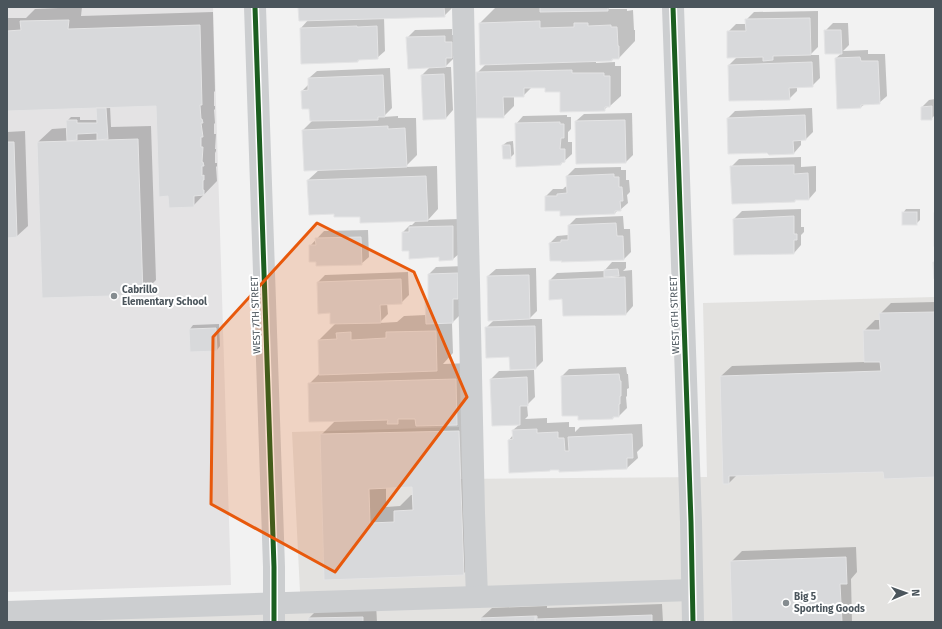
<svg xmlns="http://www.w3.org/2000/svg" width="942" height="629" font-family="'Fira Sans',sans-serif">
<style>
.commercial{fill:#e3e2e0}
.education{fill:#e4e3e4}
.shadow{fill:#0003;fill-rule:evenodd}
.building{fill:#d8d9db;stroke:#e4e4e5;fill-rule:evenodd}
.lines{fill:none;stroke-linecap:round;stroke-linejoin:round}
.minor{stroke:#ccced0;stroke-width:22}
.cycleway-casing{stroke:#fff;stroke-width:8}
.cycleway{stroke:#1b5e20;stroke-width:5}
.marked{fill:#e8590c;fill-opacity:0.2;stroke:#e8590c;stroke-width:3;stroke-linejoin:round}
.poi-dot{fill:#858c90;stroke:#fff;stroke-width:1.5}
.labels{text-anchor:middle;dominant-baseline:central;stroke-width:4;stroke-linejoin:round;paint-order:stroke}
.poi-label{font-size:10px;font-weight:bold;fill:#4b555c;stroke:#fff;text-anchor:start}
.street-label{font-size:10px;fill:#4b555c;stroke:#fff}
</style>
<rect width="100%" height="100%" fill="#f2f2f2"/>
<polygon class="commercial" points="935,297 935,622 7,622 301,612 292,432 459,427 459,479 707,477 703,303"/>
<polygon class="education" points="7,7 213,7 231,585 7,592"/>
<g class="shadow">
<polygon points="82,7 81,16 213,12 215,91 214,92 214,106 215,106 215,109 214,110 215,123 214,124 214,134 216,134 215,149 216,149 216,151 215,153 215,163 217,163 217,166 216,167 217,181 193,206 157,105 110,106 111,127 151,126 156,280 142,294 38,142 52,129 67,128 67,121 71,117 80,117 80,120 98,120 97,108 99,107 7,110 7,18 26,18 35,9"/>
<polygon points="299,7 453,7 444,16 384,17 385,51 377,58 360,59 358,61 302,63 301,28 309,19"/>
<polygon points="496,7 610,7 608,9 627,9 627,11 633,10 634,30 635,30 635,41 619,58 614,58 612,60 596,61 596,63 615,62 615,66 621,66 621,96 610,106 608,106 604,110 561,91 546,87 532,87 523,96 514,96 514,106 503,117 477,73 486,64 481,64 480,23"/>
<polygon points="818,11 818,47 810,55 819,55 820,78 812,86 797,86 797,91 789,99 729,65 737,57 728,32 736,24 746,24 746,20 754,12"/>
<polygon points="833,23 848,23 849,45 843,51 868,50 868,54 885,54 887,96 879,103 865,104 861,107 836,58 842,53 826,53 825,31"/>
<polygon points="452,29 452,35 459,35 460,49 453,56 453,59 445,67 451,67 453,110 446,118 424,119 422,75 430,67 407,38 415,30"/>
<polygon points="390,68 392,108 383,117 398,116 398,118 416,118 417,155 405,167 437,166 438,209 428,220 460,219 461,252 453,259 440,260 440,256 410,250 403,232 410,225 412,225 417,220 335,213 308,180 320,169 303,130 313,120 310,108 302,91 309,84 309,78 317,71"/>
<polygon points="935,99 935,115 931,119 922,107 929,100"/>
<polygon points="812,108 813,132 805,140 801,140 801,145 794,153 728,118 735,111"/>
<polygon points="632,113 633,155 626,162 576,121 584,114"/>
<polygon points="567,115 567,117 571,117 571,129 568,132 568,142 572,142 572,154 561,164 517,165 516,124 523,116"/>
<polygon points="25,131 28,226 17,236 7,237 7,132"/>
<polygon points="513,141 514,154 510,158 503,145 507,142"/>
<polygon points="801,157 801,167 816,166 816,191 809,199 796,199 795,201 731,167 739,159"/>
<polygon points="621,167 621,170 626,170 626,180 629,180 630,192 627,195 628,203 620,210 618,210 615,213 561,210 546,196 553,189 563,189 565,187 568,186 567,176 575,168"/>
<polygon points="801,209 801,227 804,227 804,232 801,235 801,245 794,253 734,219 742,211"/>
<polygon points="906,209 920,209 920,220 916,224 903,213"/>
<polygon points="623,216 624,229 630,229 631,252 624,259 550,243 557,236 568,235 569,234 569,225 576,218"/>
<polygon points="368,230 369,257 361,264 317,261 310,246 324,231"/>
<polygon points="612,262 626,262 626,268 623,271 632,270 633,306 626,314 563,298 550,280 557,273 605,271 605,270"/>
<path d="M465,266L460,315L452,323L453,353L443,364L472,363L480,558L463,574L325,579L321,435L336,420L309,384L320,373L319,340L336,323L318,282L325,275L408,272L409,295L401,303H387L388,314L379,323L397,322L404,316L426,315V301L429,298V274L436,267ZM413,486V495H411L400,506L386,507V487Z"/>
<polygon points="536,268 537,311 529,319 542,319 543,361 536,368 510,356 486,328 494,320 488,276 496,269"/>
<polygon points="935,302 935,476 884,471 737,475 729,483 721,376 732,366 865,362 864,331 875,320 880,320 880,314 891,303"/>
<polygon points="219,324 220,346 217,350 190,329 193,325"/>
<polygon points="626,367 627,374 628,374 629,388 627,389 627,396 626,397 627,408 619,416 615,416 613,418 579,419 579,415 562,376 569,369"/>
<polygon points="534,370 535,397 527,405 528,416 525,419 547,418 547,423 569,422 569,427 575,427 575,432 580,427 642,424 643,446 637,452 638,458 627,468 560,469 509,440 513,435 513,430 520,424 493,425 491,379 499,371"/>
<polygon points="856,547 857,572 851,579 852,622 733,622 731,562 742,551"/>
<polygon points="376,604 377,622 309,622 309,618 322,605"/>
<polygon points="662,604 663,622 481,622 481,618 492,608 547,606 547,608"/>
</g>
<g class="building">
<polygon points="298,7 444,7 445,17 299,21"/>
<polygon points="540,7 608,7 608,11 540,12"/>
<polygon points="810,18 811,55 773,56 773,60 763,61 763,57 727,58 727,31 746,31 745,19"/>
<polygon points="69,20 68,29 200,25 202,105 200,105 201,119 202,119 203,123 201,123 203,137 201,137 201,147 203,147 202,162 203,162 204,166 202,166 202,176 204,175 204,180 203,180 203,190 204,190 204,195 194,196 194,207 169,208 168,196 159,197 156,106 7,111 7,31 21,30 20,21"/>
<polygon points="540,21 540,28 574,27 574,23 588,23 588,26 611,25 611,27 617,27 618,46 619,46 619,59 612,59 612,61 480,65 479,23"/>
<polygon points="357,26 357,27 377,26 378,59 358,60 358,62 301,64 300,28"/>
<polygon points="824,30 841,30 842,54 825,54"/>
<polygon points="445,36 445,42 452,42 452,58 446,58 446,67 408,69 406,37"/>
<polygon points="860,57 861,61 878,61 880,104 861,105 861,108 837,109 835,58"/>
<polygon points="812,62 813,87 789,88 790,100 729,101 728,65"/>
<polygon points="572,70 572,73 604,73 604,76 610,76 610,107 605,107 605,111 560,112 560,92 545,92 545,88 524,88 524,97 503,97 504,118 476,118 476,72"/>
<polygon points="444,74 446,119 423,120 421,75"/>
<polygon points="383,75 385,117 378,117 378,120 310,121 309,109 302,109 301,91 308,90 308,78"/>
<polygon points="932,106 932,120 921,120 921,107"/>
<polygon points="96,108 106,108 108,139 97,140 97,133 77,134 77,140 67,141 66,120 77,120 77,123 97,123"/>
<polygon points="805,115 806,140 793,141 794,154 769,155 767,153 728,154 727,118"/>
<polygon points="625,120 626,163 576,164 575,121"/>
<polygon points="560,122 560,124 564,124 564,138 561,138 560,149 565,149 565,162 561,163 561,165 516,167 515,123"/>
<polygon points="388,126 388,129 405,128 407,167 304,171 302,130"/>
<polygon points="138,139 143,295 42,298 37,142"/>
<polygon points="7,142 14,142 17,237 7,238"/>
<polygon points="502,145 510,145 511,159 503,159"/>
<polygon points="794,165 794,174 808,173 809,200 795,200 795,202 732,204 730,166"/>
<polygon points="614,174 614,177 619,177 619,187 622,187 623,201 620,201 621,211 615,211 615,214 560,216 560,211 545,211 545,196 557,196 557,194 567,193 566,176"/>
<polygon points="426,176 428,221 360,223 360,217 334,217 334,214 309,215 307,180"/>
<rect x="902" y="212" width="15" height="13"/>
<rect x="934" y="213" width="1" height="33"/>
<polygon points="794,216 794,234 797,234 797,240 794,240 794,254 734,255 733,219"/>
<polygon points="616,223 617,236 623,236 624,260 561,262 562,261 550,261 549,243 561,242 561,240 568,240 568,225"/>
<polygon points="453,226 453,260 439,261 439,257 409,259 409,251 402,251 402,232 409,232 409,227"/>
<polygon points="361,237 362,265 316,266 316,262 309,262 309,245 316,245 315,238"/>
<polygon points="933,262 935,262 935,279 934,279"/>
<polygon points="618,269 619,276 604,277 604,270"/>
<polygon points="458,273 458,299 453,299 453,323 426,324 425,301 428,301 428,274"/>
<polygon points="529,275 530,319 488,321 487,276"/>
<polygon points="625,277 626,315 563,316 562,299 549,300 549,280"/>
<polygon points="401,279 402,304 380,305 381,323 330,324 330,313 318,314 317,282"/>
<polygon points="935,312 935,477 884,479 883,472 729,476 729,484 723,484 720,376 881,371 880,362 864,362 863,330 880,330 879,313"/>
<polygon points="535,326 536,369 510,370 509,357 486,358 485,327"/>
<polygon points="216,328 217,351 190,352 189,329"/>
<polygon points="436,331 437,371 319,375 318,340 337,339 336,333 351,332 351,340 386,338 386,332"/>
<polygon points="619,374 620,381 621,381 621,396 620,396 620,404 619,404 619,417 613,417 613,419 578,420 578,416 562,416 561,376"/>
<polygon points="527,377 528,406 520,406 520,425 492,426 490,379"/>
<polygon points="456,379 457,425 416,426 415,419 398,419 398,424 387,424 388,420 309,422 308,383"/>
<polygon points="537,429 537,433 558,432 558,438 564,438 565,451 569,451 568,437 632,434 633,458 627,458 627,469 559,472 559,470 550,470 550,471 509,473 508,440 513,439 512,430"/>
<path d="M459,431L464,575L324,580L320,434ZM412,487L413,510L394,511V522L370,523L369,489Z"/>
<polygon points="846,557 847,584 840,584 842,622 732,622 730,561"/>
<polygon points="652,615 652,622 535,622 535,616 537,616 537,619"/>
<polygon points="535,616 535,622 481,622 480,618"/>
<polygon points="363,617 363,622 308,622 308,618"/>
</g>
<g class="lines">
<g class="minor">
<polyline points="255,7 274,567 274,622"/>
<polyline points="463,7 474,513 477,597"/>
<polyline points="673,7 691,522 693,622"/>
<polyline points="7,612 477,597 692,590"/>
</g>
<defs>
<g id="cycleway">
<polyline points="255,7 274,567 274,622"/>
<polyline points="673,7 691,522 693,622"/>
</g>
</defs>
<use href="#cycleway" class="cycleway-casing"/>
<use href="#cycleway" class="cycleway"/>
</g>
<path class="marked" d="M317,223L414,272L467,397L335,572L211,504L213,337Z"/>
<g class="poi-dot">
<circle cx="114" cy="296" r="4"/>
<circle cx="786" cy="603" r="4"/>
</g>
<g class="labels">
<g class="poi-label">
<text x="122" y="290">Cabrillo<tspan x="122" dy="12">Elementary School</tspan></text>
<text x="794" y="597">Big 5<tspan x="794" dy="12">Sporting Goods</tspan></text>
</g>
<g class="street-label">
<text transform="translate(256 315) rotate(-92)">WEST 7TH STREET</text>
<text transform="translate(675 315) rotate(-92)">WEST 6TH STREET</text>
</g>
</g>
<rect width="942" height="629" fill="none" stroke="#4b555c" stroke-width="16"/>
<g transform="translate(906 593) rotate(88)" stroke="#ffffff" stroke-width="3" paint-order="stroke">
<path d="M0-3L7 15L0 10L-7 15Z" fill="#4b555c"/>
<text y="-6" font-size="11" font-weight="bold" text-anchor="middle" fill="#4b555c">N</text>
</g>
</svg>
